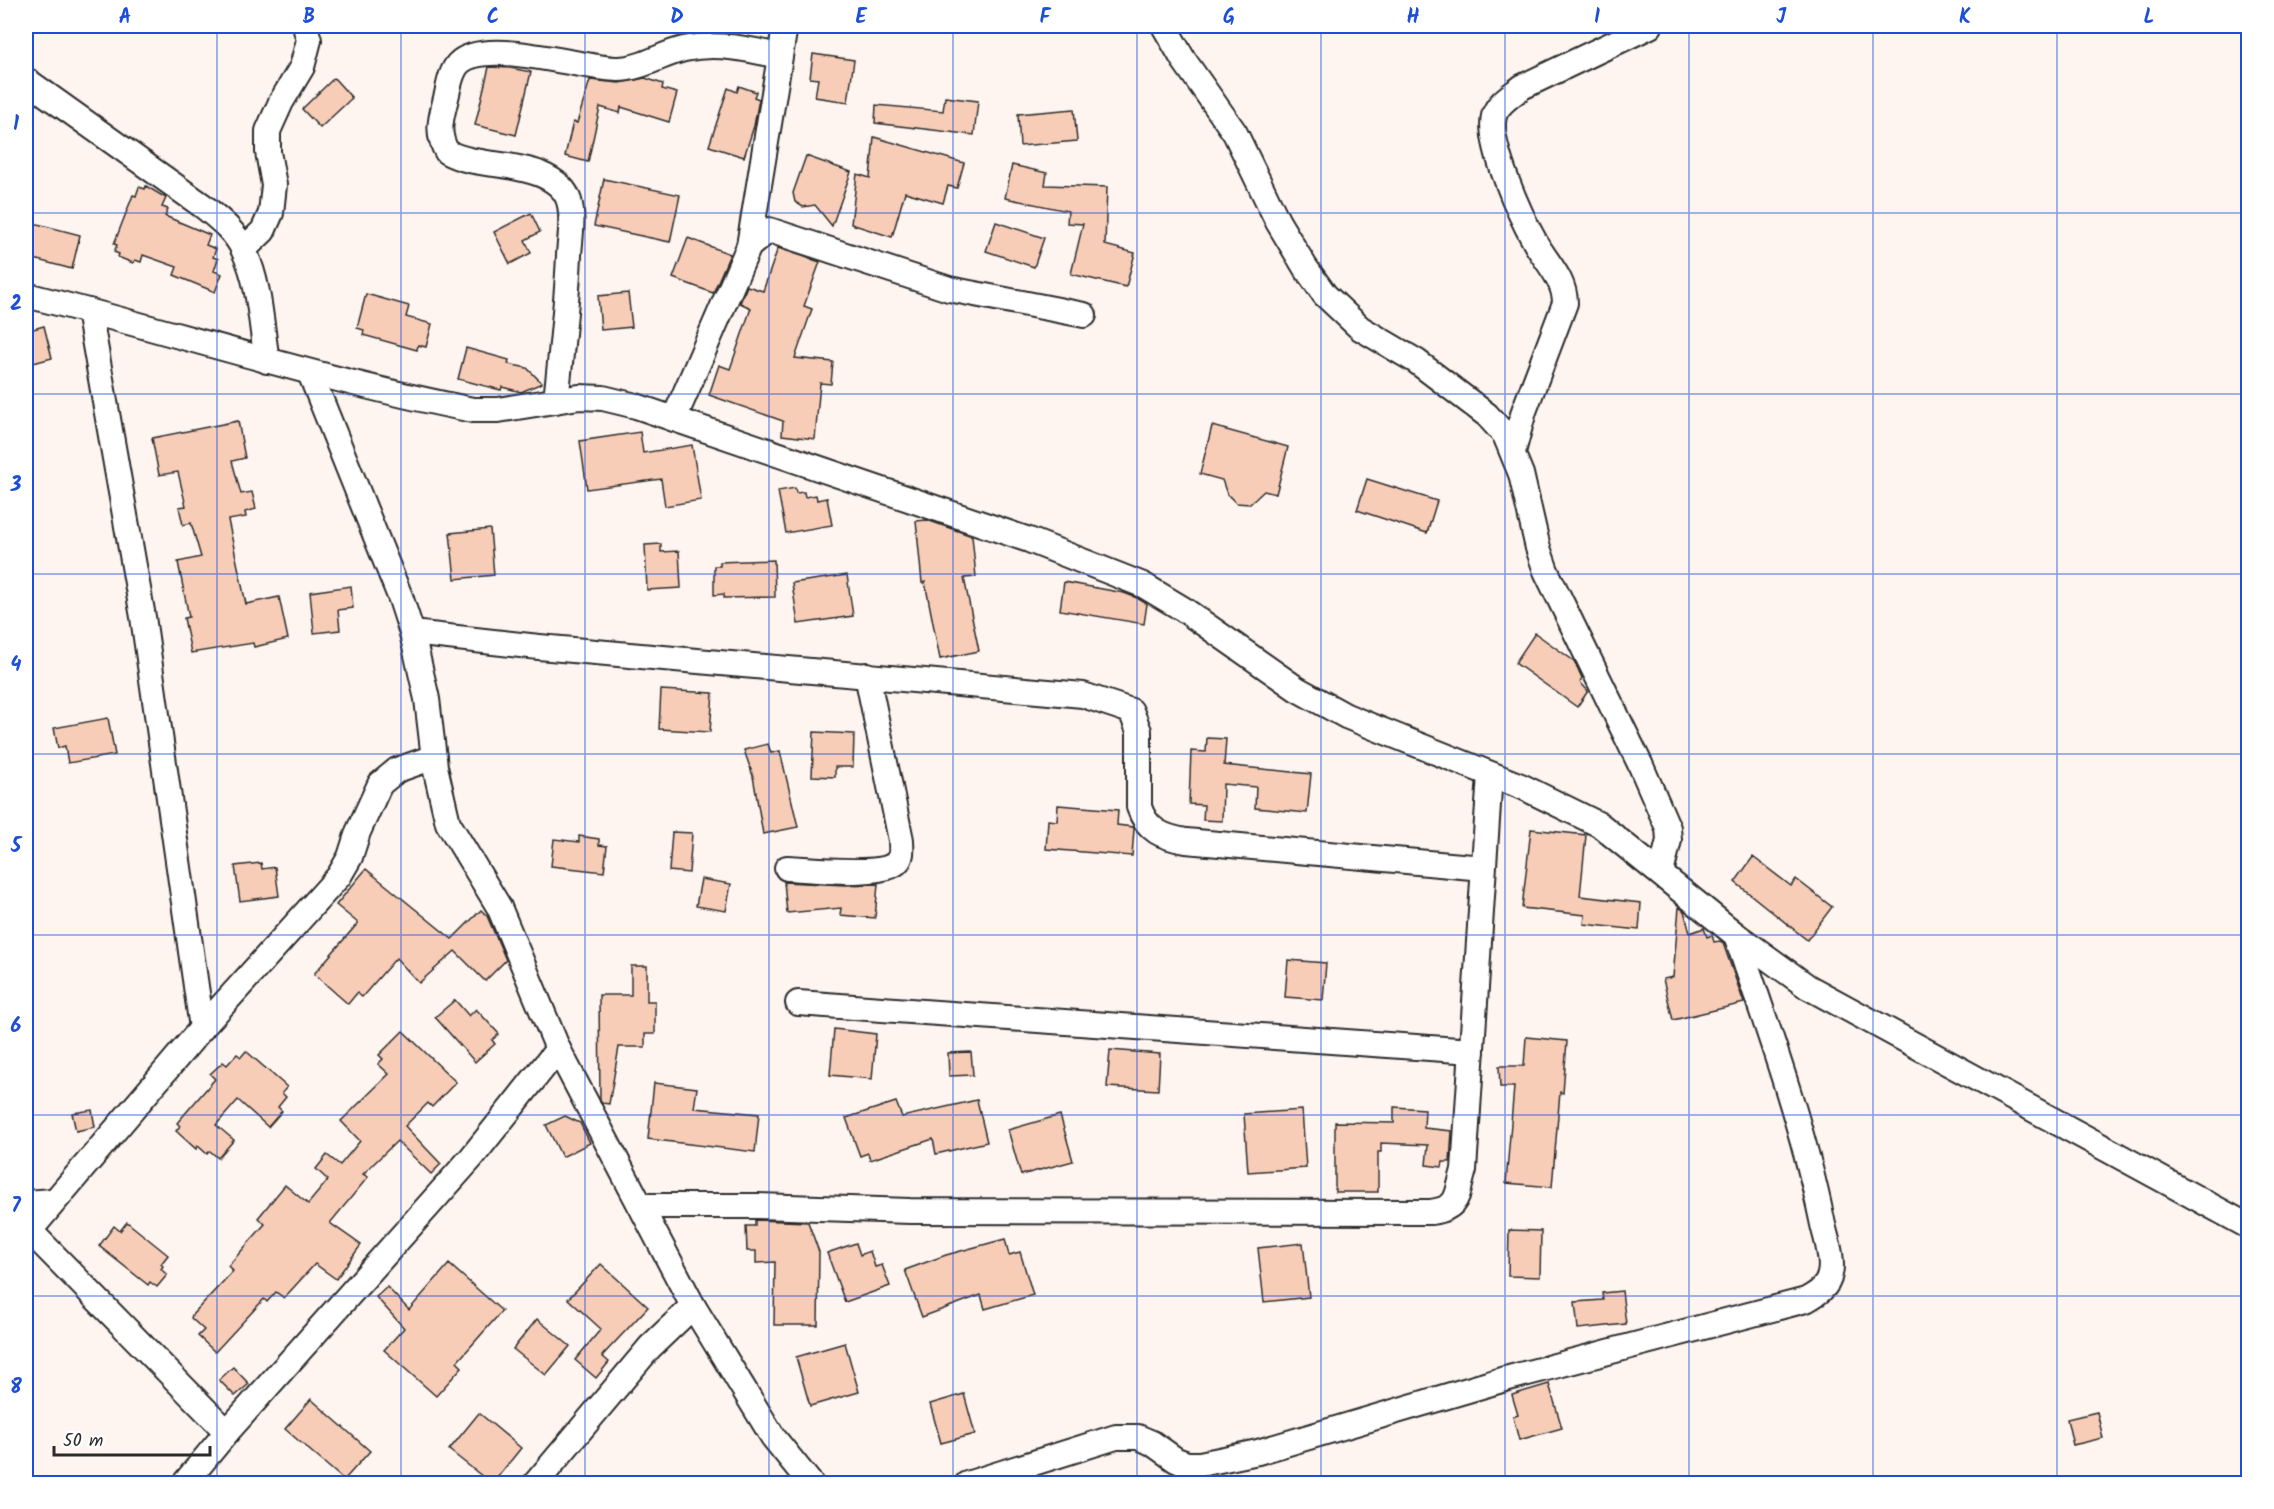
<svg xmlns="http://www.w3.org/2000/svg" width="2274" height="1509" font-family="Kalam,sans-serif">
<style>
.building{fill:#f8cdb8;stroke:#2b2b2b;stroke-width:1.5}
.lines{fill:none;stroke-linecap:round;stroke-linejoin:round}
.minor-casing{stroke:#2b2b2b;stroke-width:28}
.minor{stroke:#fff;stroke-width:24}
.grid{fill:none;stroke:#1d4ed8;stroke-width:1.5;stroke-opacity:0.55}
.neatline{fill:none;stroke:#1d4ed8;stroke-width:2}
.grid-label{font-size:20px;text-anchor:middle;font-weight:bold;fill:#1d4ed8}
</style>
<rect width="100%" height="100%" fill="#fef5f1"/>
<filter id="ink" filterUnits="userSpaceOnUse"><feTurbulence type="fractalNoise" baseFrequency=".0167" numOctaves="2"/><feDisplacementMap in="SourceGraphic" scale="12" xChannelSelector="R" yChannelSelector="G"/><feConvolveMatrix kernelMatrix="1 2 1 2 8 2 1 2 1" color-interpolation-filters="sRGB"/></filter>
<g filter="url(#ink)">
<g class="building">
<polygon points="813,54 854,60 848,102 815,97 818,79 810,78"/>
<polygon points="489,67 510,68 531,72 516,135 475,125"/>
<polygon points="334,78 352,98 320,128 302,109"/>
<polygon points="645,78 663,84 662,89 677,93 669,122 621,107 620,113 600,107 588,162 565,156 573,122 577,123 590,80 619,83"/>
<polygon points="739,86 756,92 754,97 759,99 754,126 744,157 709,146 728,88 737,92"/>
<polygon points="945,97 978,101 974,135 875,123 876,105 943,111"/>
<polygon points="1074,109 1077,141 1020,146 1018,114"/>
<polygon points="874,137 964,163 957,188 948,186 943,203 905,192 892,237 851,224 857,174 870,178"/>
<polygon points="806,156 851,172 832,226 815,205 803,207 795,202 793,193"/>
<polygon points="1012,165 1047,173 1045,185 1107,187 1105,245 1135,253 1126,287 1071,274 1083,224 1067,223 1068,211 1005,198"/>
<polygon points="604,179 680,195 670,242 594,226"/>
<polygon points="146,186 166,198 162,207 168,209 165,216 210,235 206,245 216,249 213,257 218,259 214,271 222,274 215,292 174,275 177,267 143,255 141,262 135,260 133,263 118,257 119,254 114,252 117,245 114,244 133,195 136,196 139,187 145,189"/>
<polygon points="531,213 540,232 525,240 531,253 510,264 494,232"/>
<polygon points="26,221 80,235 72,269 26,257"/>
<polygon points="996,222 1044,238 1034,267 986,251"/>
<polygon points="688,238 730,254 713,293 673,278"/>
<polygon points="778,248 820,262 804,306 812,309 795,358 833,362 831,384 820,383 815,439 782,435 783,421 709,395 719,365 730,369 751,308 740,303 747,286 763,291"/>
<polygon points="628,293 632,327 601,330 598,296"/>
<polygon points="366,294 409,306 406,317 432,324 426,347 418,345 417,350 363,335 364,330 357,328"/>
<polygon points="44,326 52,358 26,365 26,331"/>
<polygon points="466,348 509,360 508,364 527,368 542,383 521,392 502,387 501,390 458,379"/>
<polygon points="238,421 245,458 232,461 241,494 252,492 256,509 245,512 246,517 228,520 246,604 279,597 288,639 254,647 253,643 191,653 184,618 189,617 178,562 201,557 191,523 183,525 179,507 186,506 178,472 159,475 152,438"/>
<polygon points="1212,426 1288,447 1276,494 1264,491 1250,504 1236,503 1227,494 1222,480 1200,474"/>
<polygon points="640,432 643,453 692,445 701,500 665,506 661,479 587,489 580,441"/>
<polygon points="1367,479 1437,501 1427,533 1357,510"/>
<polygon points="795,488 796,493 804,492 805,497 816,495 817,500 827,498 832,525 786,533 778,491"/>
<polygon points="927,520 972,536 976,577 964,578 979,651 940,659 925,582 922,583 916,521"/>
<polygon points="490,529 494,575 455,579 450,533"/>
<polygon points="661,544 661,552 679,551 681,588 647,590 645,545"/>
<polygon points="774,560 775,597 724,598 724,594 714,595 714,566 720,566 720,562"/>
<polygon points="847,575 853,616 798,624 792,583"/>
<polygon points="1064,582 1124,593 1137,598 1147,604 1144,624 1060,610"/>
<polygon points="351,586 353,608 338,610 340,630 314,633 310,592"/>
<polygon points="1535,633 1574,661 1582,678 1580,682 1588,691 1577,707 1515,663"/>
<polygon points="661,690 713,693 710,732 659,729"/>
<polygon points="108,718 115,755 68,763 65,746 58,748 54,728"/>
<polygon points="814,732 854,734 853,767 835,767 835,777 812,776"/>
<polygon points="1207,738 1226,739 1224,765 1311,774 1307,813 1255,808 1256,787 1223,784 1222,821 1203,820 1204,805 1189,804 1191,751 1206,752"/>
<polygon points="768,744 771,753 780,751 798,827 763,834 753,776 744,750"/>
<polygon points="1058,805 1118,810 1117,825 1133,827 1134,829 1132,856 1046,849 1048,820 1057,821"/>
<polygon points="1531,829 1586,835 1580,896 1641,903 1639,930 1584,924 1585,915 1522,908"/>
<polygon points="672,832 692,833 689,873 669,871"/>
<polygon points="579,836 599,839 599,845 607,846 604,872 551,866 554,839 579,842"/>
<polygon points="1753,857 1791,886 1796,879 1832,907 1807,940 1735,882"/>
<polygon points="261,863 262,869 275,867 279,896 240,901 235,866"/>
<polygon points="366,869 452,939 481,910 487,916 506,960 485,981 455,951 419,983 396,958 362,997 357,993 348,1004 314,974 358,923 336,905"/>
<polygon points="701,879 731,884 726,911 696,906"/>
<polygon points="784,882 845,885 878,884 875,918 840,915 841,908 787,913"/>
<polygon points="1679,907 1684,911 1690,933 1704,928 1707,937 1712,935 1714,942 1720,941 1723,943 1744,1003 1673,1020 1663,979 1673,977"/>
<polygon points="1288,960 1326,963 1323,1000 1285,997"/>
<polygon points="631,966 647,966 647,1001 655,1001 655,1034 645,1034 645,1047 619,1047 609,1104 602,1103 600,1099 599,995 631,995"/>
<polygon points="455,1000 469,1016 476,1009 499,1034 492,1040 495,1044 475,1062 435,1017"/>
<polygon points="834,1029 876,1034 872,1079 830,1075"/>
<polygon points="403,1031 456,1082 432,1107 428,1103 405,1126 441,1164 431,1174 397,1141 363,1174 368,1177 330,1223 361,1245 336,1279 315,1264 284,1298 276,1292 267,1302 264,1299 215,1352 198,1336 204,1330 191,1318 192,1315 233,1271 228,1266 265,1224 258,1218 285,1185 308,1204 328,1180 316,1169 327,1155 340,1165 360,1141 341,1121 389,1074 378,1064 383,1059 379,1055"/>
<polygon points="1526,1037 1567,1041 1563,1093 1560,1092 1552,1187 1506,1183 1514,1087 1500,1087 1499,1066 1524,1066"/>
<polygon points="1110,1050 1160,1054 1158,1090 1107,1087"/>
<polygon points="246,1051 287,1087 282,1093 286,1097 278,1107 282,1111 268,1127 238,1100 216,1125 234,1140 218,1158 210,1151 207,1154 198,1146 196,1149 176,1131 180,1126 177,1123 215,1079 210,1074 223,1062 227,1065 237,1054 241,1057"/>
<polygon points="971,1052 973,1075 949,1076 948,1053"/>
<polygon points="654,1083 697,1088 694,1108 759,1114 755,1152 648,1139"/>
<polygon points="977,1100 987,1142 936,1154 933,1139 870,1160 868,1153 860,1156 846,1118 896,1102 902,1117"/>
<polygon points="1394,1107 1425,1109 1424,1128 1452,1131 1450,1162 1443,1162 1442,1167 1426,1165 1428,1145 1381,1143 1381,1152 1378,1152 1378,1192 1335,1192 1335,1122 1394,1123"/>
<polygon points="92,1110 95,1127 76,1131 72,1113"/>
<polygon points="1302,1110 1306,1168 1248,1172 1244,1114"/>
<polygon points="1060,1115 1073,1161 1021,1175 1008,1130"/>
<polygon points="565,1116 580,1123 590,1143 562,1157 546,1125"/>
<polygon points="755,1220 808,1222 819,1252 818,1325 774,1325 775,1262 756,1263 756,1251 747,1251 746,1226 755,1226"/>
<polygon points="127,1222 168,1255 161,1264 163,1266 161,1269 167,1275 157,1287 150,1282 148,1285 99,1246 114,1226 120,1231"/>
<polygon points="1509,1230 1541,1231 1540,1277 1508,1276"/>
<polygon points="1005,1239 1009,1255 1020,1252 1033,1295 985,1309 981,1295 922,1317 905,1270 946,1255"/>
<polygon points="856,1243 860,1255 870,1251 875,1267 882,1265 890,1286 845,1302 827,1253"/>
<polygon points="1303,1243 1309,1297 1264,1302 1258,1248"/>
<polygon points="449,1264 502,1311 457,1362 462,1367 436,1396 384,1350 404,1328 376,1297 387,1287 409,1310"/>
<polygon points="601,1264 648,1307 602,1356 609,1362 596,1378 575,1360 601,1329 568,1299"/>
<polygon points="1622,1291 1626,1324 1578,1329 1575,1302 1603,1300 1602,1293"/>
<polygon points="537,1319 570,1346 546,1375 513,1349"/>
<polygon points="845,1343 859,1392 810,1406 796,1357"/>
<polygon points="233,1367 249,1384 235,1396 219,1380"/>
<polygon points="1549,1384 1562,1428 1519,1440 1513,1417 1518,1415 1512,1395"/>
<polygon points="964,1394 975,1434 941,1443 930,1404"/>
<polygon points="311,1399 370,1451 344,1480 285,1429"/>
<polygon points="2097,1412 2103,1438 2073,1445 2067,1419"/>
<polygon points="479,1413 521,1448 492,1484 449,1450"/>
</g>
<g class="lines">
<defs>
<g id="minor">
<polyline points="1164,26 1183,59 1235,133 1278,222 1305,267 1325,295 1360,328 1416,361 1487,415 1505,435 1521,474 1538,548 1546,571 1641,766 1668,828 1669,840 1661,873"/>
<path d="M26,80L203,206C219,219 236,232 244,251C260,284 261,325 267,361"/>
<polyline points="749,246 769,230 949,289 1084,315"/>
<polyline points="244,249 263,231 271,213 274,185 268,152 268,131 281,102 302,67 309,40 305,26"/>
<path d="M26,295C175,332 321,380 473,410H498L579,397L603,398L636,406L1029,540L1143,585L1183,609L1297,689L1346,716L1523,787L1600,825L1736,935L1808,987L2248,1226"/>
<polyline points="89,311 143,617 202,1028"/>
<polyline points="310,373 401,599 412,633 427,699 435,767 448,823 499,907 558,1049 693,1306 773,1437 811,1484"/>
<path d="M556,401C561,353 567,304 569,255C570,238 574,218 569,201C565,187 552,179 540,174C511,162 472,166 447,152C435,132 442,115 447,94C449,85 451,72 458,64C484,36 582,69 618,69C641,69 662,54 684,49C717,42 748,49 779,56"/>
<polyline points="674,419 749,246 785,26"/>
<path d="M1513,452L1524,411L1565,303C1565,279 1546,262 1535,242C1521,217 1487,144 1494,116C1497,103 1512,95 1522,87L1650,26"/>
<path d="M412,633L539,647L1083,695L1131,711L1139,731V807C1147,831 1163,837 1186,841L1483,868"/>
<path d="M787,868C808,869 884,877 897,862C903,856 901,847 901,840L867,675"/>
<polyline points="798,1003 1472,1051"/>
<polyline points="26,1203 53,1201"/>
<path d="M641,1206H758L910,1211L1431,1212C1460,1208 1456,1196 1464,1170L1490,774"/>
<polyline points="30,1231 227,1432"/>
<polyline points="26,1235 202,1028 339,876 350,857 358,832 380,784 397,770 434,757"/>
<polyline points="184,1484 227,1432 472,1157 558,1049"/>
<polyline points="535,1484 650,1347 693,1306"/>
<path d="M967,1484L1116,1437H1138L1152,1443L1176,1460L1187,1464H1200L1258,1452L1505,1379L1806,1300C1817,1294 1828,1287 1830,1274C1834,1258 1825,1236 1822,1220C1802,1123 1768,1029 1736,935"/>
</g>
</defs>
<use href="#minor" class="minor-casing"/>
<use href="#minor" class="minor"/>
</g>
</g>
<path class="grid" d="M217,26V1484M401,26V1484M585,26V1484M769,26V1484M953,26V1484M1137,26V1484M1321,26V1484M1505,26V1484M1689,26V1484M1873,26V1484M2057,26V1484M26,213H2248M26,394H2248M26,574H2248M26,754H2248M26,935H2248M26,1115H2248M26,1296H2248"/>
<rect width="2274" height="1509" fill="none" stroke="#fff" stroke-width="66"/>
<path d="M54 1446v9h156v-9" fill="none" stroke="#2b2b2b" stroke-width="3"/>
<text x="63" y="1446" font-size="18" fill="#2b2b2b" stroke="#ffffff" stroke-width="4.5" paint-order="stroke">50 m</text>
<rect x="33" y="33" width="2208" height="1443" class="neatline"/>
<g class="grid-label">
<text x="125" y="23">A</text>
<text x="309" y="23">B</text>
<text x="493" y="23">C</text>
<text x="677" y="23">D</text>
<text x="861" y="23">E</text>
<text x="1045" y="23">F</text>
<text x="1229" y="23">G</text>
<text x="1413" y="23">H</text>
<text x="1597" y="23">I</text>
<text x="1781" y="23">J</text>
<text x="1965" y="23">K</text>
<text x="2149" y="23">L</text>
<text x="16" y="130">1</text>
<text x="16" y="310">2</text>
<text x="16" y="491">3</text>
<text x="16" y="671">4</text>
<text x="16" y="852">5</text>
<text x="16" y="1032">6</text>
<text x="16" y="1212">7</text>
<text x="16" y="1393">8</text>
</g>
</svg>
